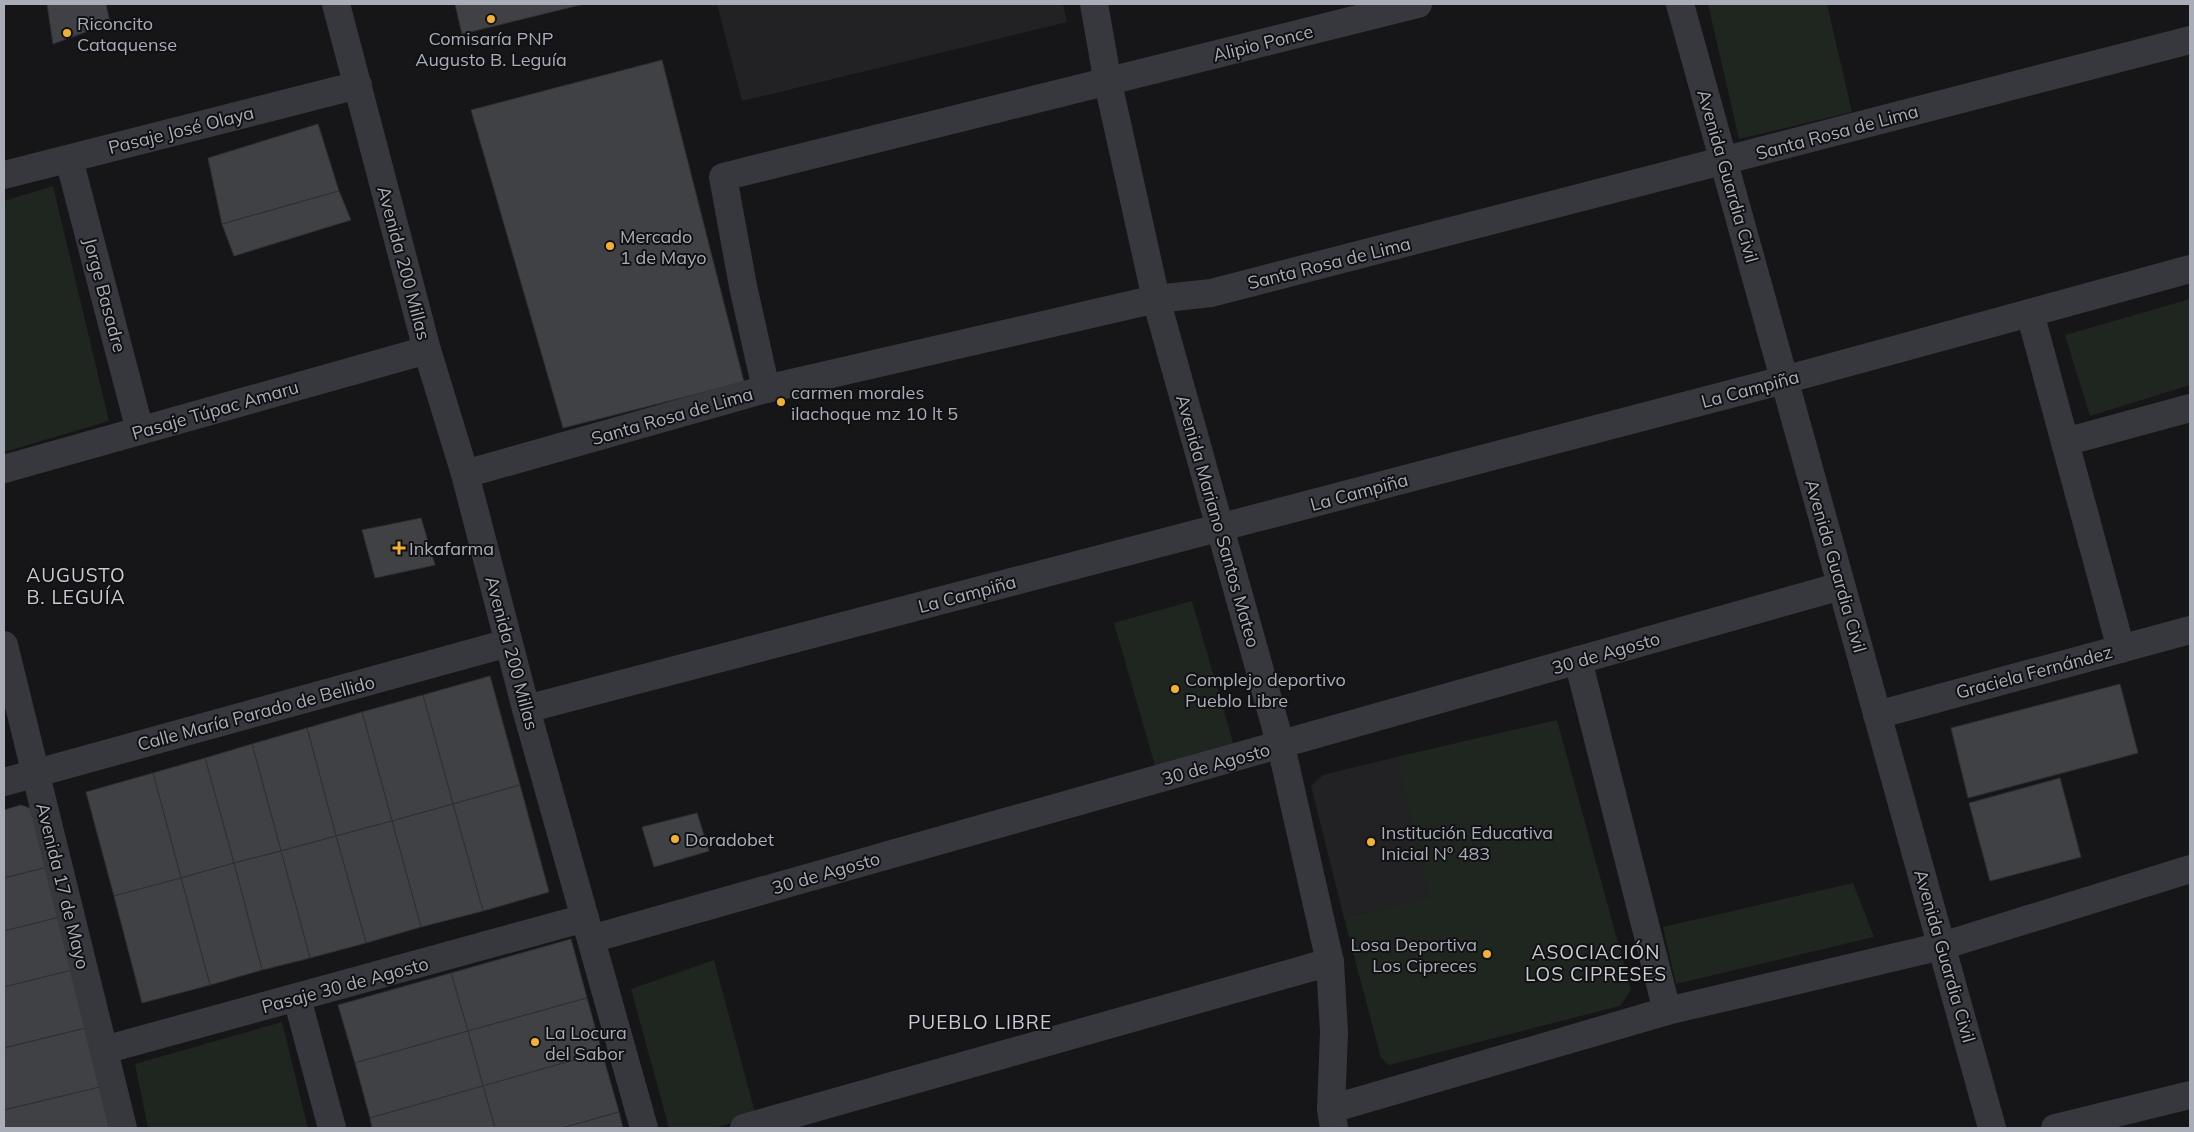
<svg xmlns="http://www.w3.org/2000/svg" width="2194" height="1132" font-family="Mulish,sans-serif">
<style>
.built{fill:#222225}
.green{fill:#1e261f}
.building{fill:#404145;stroke:#303034}
.lines{fill:none;stroke-linecap:round;stroke-linejoin:round}
.minor{stroke:#37383d;stroke-width:28}
.poi-dot{fill:#f2b134;stroke:#111113;stroke-width:2}
.labels{text-anchor:middle;dominant-baseline:central;stroke-width:4;stroke-linejoin:round;paint-order:stroke}
.poi-label{font-size:18px;fill:#a8adb8;stroke:#111113;text-anchor:start}
.street-label{font-size:18px;fill:#a8adb8;stroke:#111113}
.neighbourhood-label{font-size:19px;letter-spacing:1px;fill:#c9ccd4;stroke:#111113}
</style>
<rect width="100%" height="100%" fill="#161618"/>
<g class="built">
<polygon points="717,4 1063,4 1067,22 742,101"/>
<polygon points="1396,757 1431,897 1344,918 1311,786 1323,775"/>
</g>
<g class="green">
<polygon points="1708,4 1827,4 1852,112 1739,139"/>
<polygon points="53,186 109,421 4,452 4,201"/>
<polygon points="2190,299 2190,385 2090,416 2065,335"/>
<polygon points="1192,601 1237,756 1158,776 1114,623"/>
<polygon points="1557,720 1631,990 1620,1006 1389,1065 1381,1058 1344,918 1430,897 1396,757"/>
<polygon points="1853,883 1874,937 1676,984 1663,927"/>
<polygon points="714,960 756,1116 714,1128 669,1128 631,989"/>
<polygon points="282,1022 308,1128 148,1128 135,1064"/>
</g>
<g class="building">
<polygon points="47,4 106,4 110,23 53,44"/>
<polygon points="455,4 584,4 462,34"/>
<polygon points="662,60 744,382 563,428 471,110"/>
<polygon points="318,124 339,191 222,224 208,158"/>
<polygon points="339,191 351,220 234,256 222,224"/>
<polygon points="421,518 435,565 375,578 362,530"/>
<polygon points="490,676 520,785 453,804 423,695"/>
<polygon points="2120,684 2138,753 1968,798 1951,728"/>
<polygon points="423,695 453,804 392,821 362,712"/>
<polygon points="362,712 392,821 336,836 307,728"/>
<polygon points="307,728 336,836 281,851 252,744"/>
<polygon points="252,744 281,851 234,863 205,758"/>
<polygon points="205,758 234,863 181,878 153,773"/>
<polygon points="153,773 181,878 114,896 86,792"/>
<polygon points="2060,778 2081,857 1990,881 1969,803"/>
<polygon points="520,785 549,892 483,911 453,804"/>
<polygon points="453,804 483,911 421,927 392,821"/>
<polygon points="21,805 35,810 48,867 4,878 4,810"/>
<polygon points="697,813 709,851 654,867 642,827"/>
<polygon points="392,821 421,927 366,943 336,836"/>
<polygon points="336,836 366,943 310,958 281,851"/>
<polygon points="281,851 310,958 262,970 234,863"/>
<polygon points="234,863 262,970 210,985 181,878"/>
<polygon points="48,867 60,917 4,931 4,878"/>
<polygon points="181,878 210,985 142,1003 114,896"/>
<polygon points="60,917 72,970 4,987 4,931"/>
<polygon points="571,939 587,998 468,1031 451,973"/>
<polygon points="72,970 86,1028 4,1048 4,987"/>
<polygon points="451,973 468,1031 355,1063 338,1005"/>
<polygon points="587,998 602,1052 483,1086 468,1031"/>
<polygon points="86,1028 100,1087 4,1110 4,1048"/>
<polygon points="468,1031 483,1086 370,1118 355,1063"/>
<polygon points="602,1052 619,1112 562,1128 495,1128 483,1086"/>
<polygon points="483,1086 495,1128 372,1128 370,1118"/>
<polygon points="100,1087 109,1128 4,1128 4,1110"/>
<polygon points="619,1112 623,1128 562,1128"/>
</g>
<g class="lines">
<g class="minor">
<polyline points="336,4 427,350 465,474 526,709 644,1128"/>
<polyline points="1094,4 1108,83 1156,299 1281,746 1330,962 1334,1032 1331,1109 1334,1128"/>
<polyline points="1680,4 1992,1128"/>
<polyline points="69,159 140,431"/>
<polyline points="4,175 358,85"/>
<polyline points="2030,313 2121,649"/>
<polyline points="766,389 743,286 723,177 1418,4"/>
<polyline points="2065,442 2190,408"/>
<polyline points="4,469 427,350"/>
<polyline points="465,474 766,389 1156,299 1211,293 2190,40"/>
<polyline points="4,645 123,1128"/>
<polyline points="1578,660 1667,1011"/>
<polyline points="526,709 1784,380 2190,269"/>
<polyline points="1877,715 2190,630"/>
<polyline points="4,782 508,643"/>
<polyline points="591,939 1841,586"/>
<polyline points="297,998 332,1128"/>
<polyline points="104,1050 585,918"/>
<polyline points="1331,1109 1667,1011 1942,946 2190,869"/>
<polyline points="744,1128 1330,962"/>
<polyline points="2055,1128 2190,1095"/>
</g>
</g>
<g class="poi-dot">
<circle cx="491" cy="19" r="5"/>
<circle cx="67" cy="33" r="5"/>
<circle cx="610" cy="246" r="5"/>
<circle cx="781" cy="402" r="5"/>
<path d="M396.5 540.5h5v5h5v5h-5v5h-5v-5h-5v-5h5z"/>
<circle cx="1175" cy="689" r="5"/>
<circle cx="675" cy="839" r="5"/>
<circle cx="1371" cy="842" r="5"/>
<circle cx="1487" cy="954" r="5"/>
<circle cx="535" cy="1042" r="5"/>
</g>
<g class="labels">
<g class="poi-label">
<text x="77" y="23">Riconcito<tspan x="77" dy="21">Cataquense</tspan></text>
<text x="491" y="38" text-anchor="middle">Comisaría PNP<tspan x="491" dy="21">Augusto B. Leguía</tspan></text>
<text x="620" y="236">Mercado<tspan x="620" dy="21">1 de Mayo</tspan></text>
<text x="791" y="392">carmen morales<tspan x="791" dy="21">ilachoque mz 10 lt 5</tspan></text>
<text x="409" y="548">Inkafarma</text>
<text x="1185" y="679">Complejo deportivo<tspan x="1185" dy="21">Pueblo Libre</tspan></text>
<text x="1381" y="832">Institución Educativa<tspan x="1381" dy="21">Inicial Nº 483</tspan></text>
<text x="685" y="839">Doradobet</text>
<text x="1477" y="944" text-anchor="end">Losa Deportiva<tspan x="1477" dy="21">Los Cipreces</tspan></text>
<text x="545" y="1032">La Locura<tspan x="545" dy="21">del Sabor</tspan></text>
</g>
<g class="street-label">
<text transform="translate(1263 43) rotate(-14)">Alipio Ponce</text>
<text transform="translate(181 130) rotate(-14)">Pasaje José Olaya</text>
<text transform="translate(1837 132) rotate(-15)">Santa Rosa de Lima</text>
<text transform="translate(1728 176) rotate(74)">Avenida Guardia Civil</text>
<text transform="translate(404 263) rotate(75)">Avenida 200 Millas</text>
<text transform="translate(1329 263) rotate(-14)">Santa Rosa de Lima</text>
<text transform="translate(105 295) rotate(75)">Jorge Basadre</text>
<text transform="translate(1750 389) rotate(-15)">La Campiña</text>
<text transform="translate(215 410) rotate(-16)">Pasaje Túpac Amaru</text>
<text transform="translate(672 416) rotate(-16)">Santa Rosa de Lima</text>
<text transform="translate(1359 492) rotate(-15)">La Campiña</text>
<text transform="translate(1218 521) rotate(74)">Avenida Mariano Santos Mateo</text>
<text transform="translate(1836 566) rotate(74)">Avenida Guardia Civil</text>
<text transform="translate(967 594) rotate(-15)">La Campiña</text>
<text transform="translate(512 653) rotate(75)">Avenida 200 Millas</text>
<text transform="translate(1606 653) rotate(-16)">30 de Agosto</text>
<text transform="translate(2034 672) rotate(-15)">Graciela Fernández</text>
<text transform="translate(256 713) rotate(-15)">Calle María Parado de Bellido</text>
<text transform="translate(1216 764) rotate(-16)">30 de Agosto</text>
<text transform="translate(826 873) rotate(-16)">30 de Agosto</text>
<text transform="translate(63 886) rotate(76)">Avenida 17 de Mayo</text>
<text transform="translate(1945 956) rotate(74)">Avenida Guardia Civil</text>
<text transform="translate(345 985) rotate(-15)">Pasaje 30 de Agosto</text>
</g>
<g class="neighbourhood-label">
<text x="76" y="575">AUGUSTO<tspan x="76" dy="22">B. LEGUÍA</tspan></text>
<text x="1596" y="952">ASOCIACIÓN<tspan x="1596" dy="22">LOS CIPRESES</tspan></text>
<text x="980" y="1022">PUEBLO LIBRE</text>
</g>
</g>
<rect width="2194" height="1132" fill="none" stroke="#a8adb8" stroke-width="10"/>
</svg>
